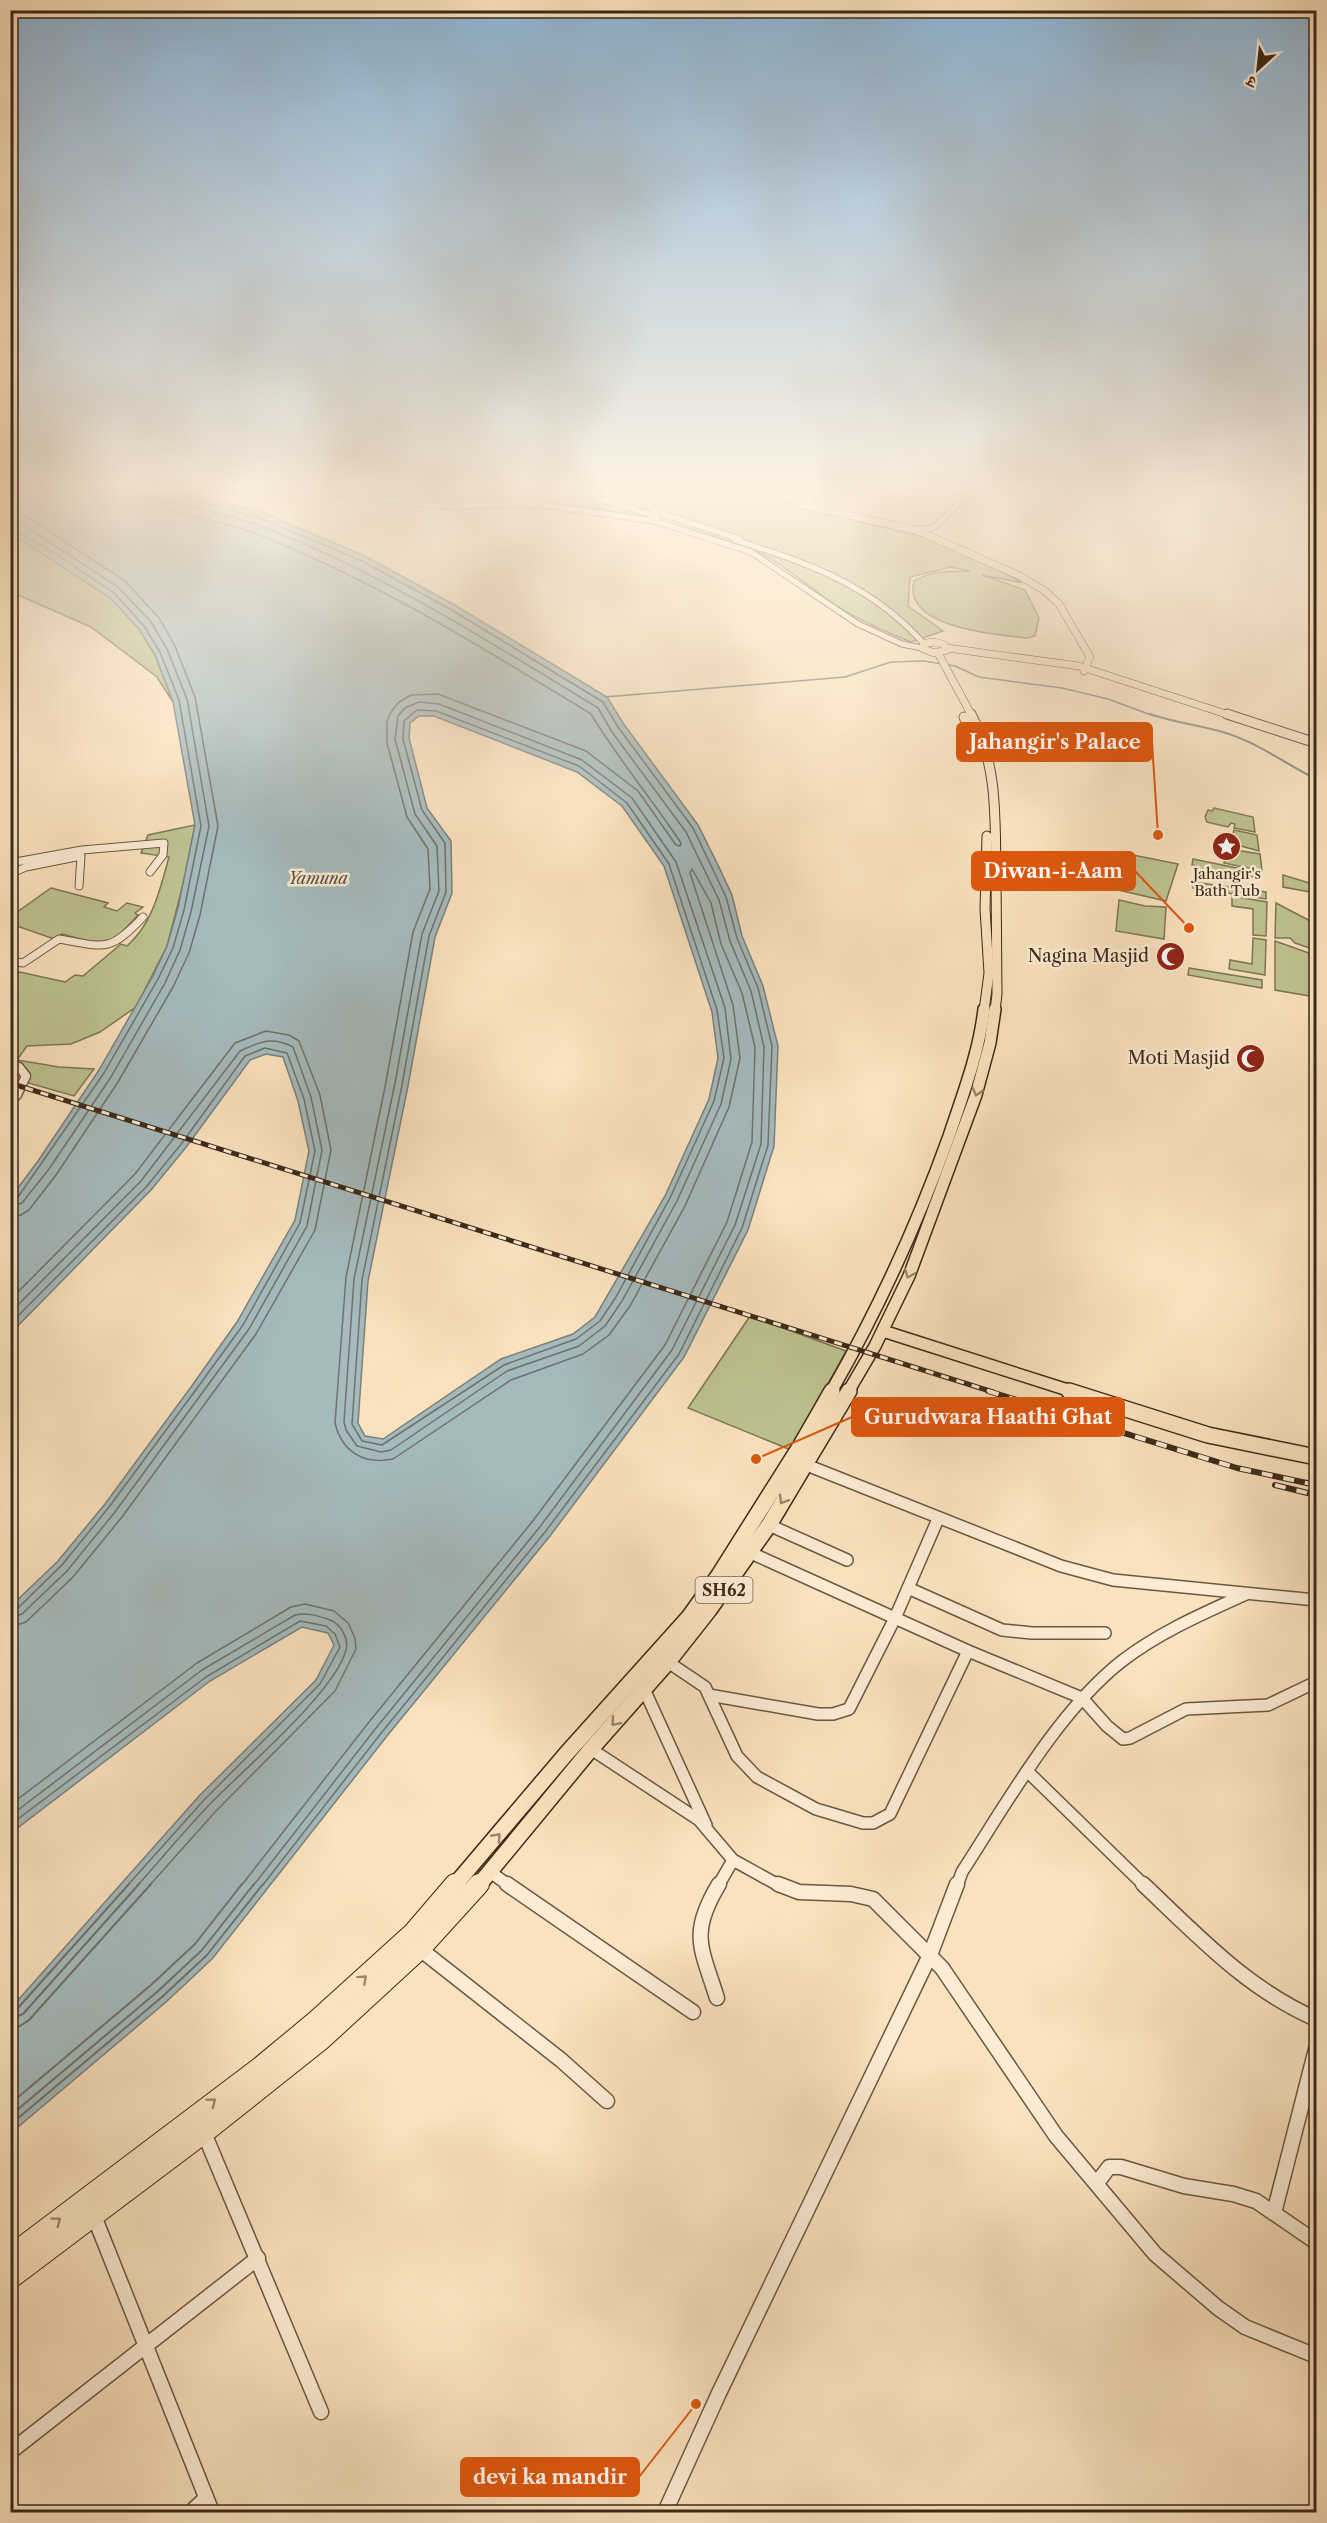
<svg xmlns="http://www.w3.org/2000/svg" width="1327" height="2523" font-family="'Libre Caslon Text','Noto Serif Devanagari',serif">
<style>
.green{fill:#bec391;stroke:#7d7655;stroke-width:1.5}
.water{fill:#a4babd;stroke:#7a807b;stroke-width:1.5;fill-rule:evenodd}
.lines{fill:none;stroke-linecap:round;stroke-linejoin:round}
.shore-far1{stroke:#70726b;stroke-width:1.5}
.shore{stroke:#70726b;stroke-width:2}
.stream-far1{stroke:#7a807b;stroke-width:1.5}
.stream{stroke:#7a807b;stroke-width:2}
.minor-far4-casing{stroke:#6c5742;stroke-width:7}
.minor-far3-casing{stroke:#6c5742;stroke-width:9}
.minor-far2-casing{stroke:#6c5742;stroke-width:11}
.minor-far1-casing{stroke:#6c5742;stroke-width:14}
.minor-casing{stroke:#6c5742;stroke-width:17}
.major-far4-casing{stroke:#3c2919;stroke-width:8}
.major-far3-casing{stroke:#3c2919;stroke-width:11}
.major-far2-casing{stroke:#3c2919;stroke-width:14}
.major-far1-casing{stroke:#3c2919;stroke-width:18}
.major-casing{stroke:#3c2919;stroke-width:22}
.minor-far4{stroke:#fcecd5;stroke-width:5}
.minor-far3{stroke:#fcecd5;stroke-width:7}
.minor-far2{stroke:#fcecd5;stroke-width:8}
.minor-far1{stroke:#fcecd5;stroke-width:11}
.minor{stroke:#fcecd5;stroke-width:14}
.major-far4{stroke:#fae2be;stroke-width:7}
.major-far3{stroke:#fae2be;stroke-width:9}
.major-far2{stroke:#fae2be;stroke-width:11}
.major-far1{stroke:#fae2be;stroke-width:15}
.major{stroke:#fae2be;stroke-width:20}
.rail-far1-casing{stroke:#3c2919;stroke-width:5}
.rail-casing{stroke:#3c2919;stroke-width:6}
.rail-far1{stroke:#fcecd5;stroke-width:3;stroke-dasharray:8;stroke-linecap:butt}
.rail{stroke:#fcecd5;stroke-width:4;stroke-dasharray:11;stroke-linecap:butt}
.oneway{stroke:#9b866c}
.labels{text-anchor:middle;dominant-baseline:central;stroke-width:5;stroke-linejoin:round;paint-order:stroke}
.far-poi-label{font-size:15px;fill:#3c2919;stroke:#fcecd5}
.far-water-label{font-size:16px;font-style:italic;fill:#564d42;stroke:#fcecd5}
.shield{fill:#fcecd5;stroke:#766451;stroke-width:1.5}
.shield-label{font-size:16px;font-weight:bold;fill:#3c2919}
.poi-label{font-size:18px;fill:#3c2919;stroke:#fcecd5;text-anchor:end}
.leader{fill:none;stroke:#df570d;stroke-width:2}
.callout-dot{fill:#df570d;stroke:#fcecd5;stroke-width:2}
.callout{fill:#df570d;stroke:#df570d;stroke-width:2}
.callout-label{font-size:20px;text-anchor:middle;font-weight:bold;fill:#fff}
</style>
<rect width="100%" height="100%" fill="#fae2be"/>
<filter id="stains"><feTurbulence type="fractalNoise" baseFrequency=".00333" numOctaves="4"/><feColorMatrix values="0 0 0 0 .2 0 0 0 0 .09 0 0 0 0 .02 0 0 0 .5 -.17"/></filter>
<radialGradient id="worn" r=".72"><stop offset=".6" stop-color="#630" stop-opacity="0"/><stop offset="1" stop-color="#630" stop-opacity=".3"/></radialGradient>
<g class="green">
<polygon points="223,487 373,487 361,491 229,490"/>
<path d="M439,487H756L800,507L927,538L1006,573L1022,583L982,575L1025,590L1039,618L1035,636L1028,638C997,635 902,628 914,581C937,569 948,572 970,571L951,567L910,577L908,606L943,631L911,642C884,631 858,620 834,604C804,584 779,559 746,547C680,524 607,506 537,503C494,502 452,507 409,501L422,492Z"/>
<polygon points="10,533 111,598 139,629 155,655 173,702 157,677 91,627 11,592"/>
<polygon points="1214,808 1253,817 1255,832 1234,828 1235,824 1231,823 1228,827 1207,822 1205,817 1208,810 1212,811"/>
<path d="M195,825L186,873L167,946L136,1007L100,1032L71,1044L27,1046L17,1060L59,1067L94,1069L74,1096L11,1078V979L20,972L65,982L75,975L83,976L121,944L127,946C153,923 160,889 169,857L141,853L148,835Z"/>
<polygon points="1234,830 1257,835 1259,851 1230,843"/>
<polygon points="1228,849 1260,854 1262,871 1224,863"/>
<polygon points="1118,852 1178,864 1166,901 1105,887 1108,876 1117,878 1123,862 1115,860"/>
<polygon points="1193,859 1257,872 1257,878 1238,875 1237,881 1197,875 1197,866 1192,865"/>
<polygon points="1283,875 1316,885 1316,893 1283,887"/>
<polygon points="1193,882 1266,892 1266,899 1193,888"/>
<path d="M51,888L108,903L104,907L117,911L127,903L143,907L135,913L138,915C104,952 109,947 62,934L54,939L11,924L10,917Z"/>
<polygon points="1232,896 1267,902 1266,936 1253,935 1253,909 1232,906"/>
<polygon points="1119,900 1145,906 1166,907 1164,939 1116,931"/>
<polygon points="1276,903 1316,924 1315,950 1295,943 1290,938 1275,938"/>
<polygon points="1253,938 1266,940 1265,975 1229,969 1230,960 1252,964"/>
<polygon points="1275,941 1309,953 1310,963 1316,964 1316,997 1275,990"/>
<polygon points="1189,968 1262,980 1262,988 1188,975"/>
<polygon points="750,1316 846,1351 791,1450 688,1408"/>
</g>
<path class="water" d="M11,487H167L262,512L365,556L453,604L607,697L623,723L698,825L718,865L732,895L742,936L763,986L778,1046L774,1146L748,1230L684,1357L550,1536L387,1736L212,1959L166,2002L11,2133V2008L199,1796L316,1680L334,1645L328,1633L302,1627L210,1681L11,1833V1606L58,1561L105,1504L191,1387L237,1322L295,1220L309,1151L298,1101L283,1057L266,1054L250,1060L187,1146L151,1190L11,1333V1197L38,1161L99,1070L153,976L167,946L178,908L195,825L173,702L155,655L139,629L110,598L11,533ZM419,716H434L577,772L622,806L664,866L712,1012L718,1058L709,1099L665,1196L595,1317L573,1334L501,1359L383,1439L365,1436L358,1423L368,1281L408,1086L435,937L452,893L451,841L427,808L409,738L410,723Z"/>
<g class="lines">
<g class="shore-far1">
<path d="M156,487L159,500L169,510C198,518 229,523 257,534C376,581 483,648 591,714C618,759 652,799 681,843L680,846L676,845L638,791L586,751L438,694L411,695L398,703L391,712L387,721V743L407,817L428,849L430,889L413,932L386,1082L346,1277L335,1423C342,1452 364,1465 393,1459L511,1380L583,1354L609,1335L630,1306L685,1206L729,1107L740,1058L733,1005L690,873L692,869L711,903L721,944L742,993L755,1047L752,1142L727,1222L665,1345L532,1522L369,1722L241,1886"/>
<path d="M165,487L167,496L175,502C202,510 231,516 258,525C379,571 488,641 598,708L612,732L686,832L719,900L730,941L751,991L764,1047L761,1144L735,1225L672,1350L539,1528L376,1728L253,1886"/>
<polyline points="173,487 177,495 260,518 362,561 450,609 603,702 618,727 693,828 726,897 737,938 758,988 772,1046 768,1145 742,1228 679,1354 545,1532 382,1732 262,1886"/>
<polyline points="10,511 24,515 125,581 159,618 175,646 195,697 218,826 200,915 189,953 173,987 118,1082 56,1175 29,1210 21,1215 10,1216"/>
<polyline points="10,521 19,522 118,587 151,622 167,649 187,699 209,826 191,912 180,950 165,983 111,1077 49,1169 22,1203 10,1207"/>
<polyline points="10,528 50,550 114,593 144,626 160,652 179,700 201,826 184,910 173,948 158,979 104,1073 18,1197 10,1200"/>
<polygon points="419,702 439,704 582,760 632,798 676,862 725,1008 731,1059 721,1104 677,1201 622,1301 605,1326 579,1346 507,1371 391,1450 381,1452 357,1446 346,1430 344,1422 354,1279 395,1083 422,934 439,891 437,846 415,814 395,739 398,716 405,708"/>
<polygon points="417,710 436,711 579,766 627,803 669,864 717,1010 724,1058 714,1101 670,1198 616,1297 600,1321 576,1339 504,1365 382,1445 362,1441 352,1424 362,1280 402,1085 429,936 446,892 445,843 422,810 403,739 404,721"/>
<polyline points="10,1300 135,1174 235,1043 266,1031 289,1035 299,1041 320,1095 331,1150 315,1230 256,1334 122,1517 73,1577 26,1622 10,1627"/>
<path d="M10,1313L141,1181L240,1051C260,1042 271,1036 293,1047L311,1097L322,1150L307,1226L249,1329L115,1512L67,1571L22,1614L10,1618"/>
<polyline points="10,1324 147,1186 182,1143 245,1056 265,1048 287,1053 304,1099 315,1151 300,1223 243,1325 195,1391 109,1507 62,1565 17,1609 10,1610"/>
<polyline points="10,1805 197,1663 291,1607 305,1604 334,1611 348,1623 355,1638 356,1649 335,1691 216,1811 149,1886"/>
<path d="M10,1816L202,1670L295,1615C307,1612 319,1616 330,1620C341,1624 349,1639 346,1650C335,1692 244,1769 211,1803C185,1830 162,1858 137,1886"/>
<polyline points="10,1825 206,1677 300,1621 326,1626 335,1634 340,1647 320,1684 204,1800 127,1886"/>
</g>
<g class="shore">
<polyline points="10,2011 17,2009 129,1884"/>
<polyline points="10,2019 23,2014 139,1884"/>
<polyline points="10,2028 20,2026 29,2020 151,1884"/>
<polyline points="10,2104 151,1985 195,1944 242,1884"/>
<polyline points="10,2116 157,1992 202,1950 254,1884"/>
<polyline points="10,2125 162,1997 207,1955 263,1884"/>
</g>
<polyline class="stream-far1" points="605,697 845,677 891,662 924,661 955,666 979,677 1062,688 1108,699 1154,716"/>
<path class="stream" d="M1150,714C1175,723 1201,725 1226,733C1258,743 1286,764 1316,779"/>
<defs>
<g id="minor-far4">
<polyline points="230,487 247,492 336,493 440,506 544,505 654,521 751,552 858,624 902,644 922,648"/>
<polyline points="530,487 588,495 658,517"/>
<polyline points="1291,487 1316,492"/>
<polyline points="803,505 828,487"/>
<polyline points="653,511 740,539"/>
<polyline points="916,530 933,528 977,487"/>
<path d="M735,540C808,563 872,585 924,644"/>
</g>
<g id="minor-far3">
<polyline points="10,863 82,850 164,843 163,855 150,872"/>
<polyline points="10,874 26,867 81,856 79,886"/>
<path d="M10,961L23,963L59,939C105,947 109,953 143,917"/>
</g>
<polyline id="minor-far2" points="10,1064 19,1067 26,1076 17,1095 10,1103"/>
<g id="minor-far1">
<polyline points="804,1464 1061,1566 1113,1580 1316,1600"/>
<polyline points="769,1525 847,1560"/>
<polyline points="751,1553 968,1651 1082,1698 1107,1726 1123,1739 1130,1738 1186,1709 1268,1705 1316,1682"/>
<polyline points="908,1588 1002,1630 1032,1633 1105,1633"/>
<polyline points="668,1662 705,1687 737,1756 757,1777 816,1809 863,1823 873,1823 890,1814 968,1651"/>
<polyline points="644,1689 706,1825"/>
<polyline points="709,1695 818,1714 833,1714 849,1709 895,1618 938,1519"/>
<polyline points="591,1749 699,1820 733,1860 780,1886"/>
<polyline points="1027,1771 1145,1886"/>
<polyline points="490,1872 510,1886"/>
<polyline points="718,1886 733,1860"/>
<path d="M957,1886L962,1872C1006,1804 1058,1711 1122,1661C1160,1632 1202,1614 1246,1594"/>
</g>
<g id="minor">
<polyline points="507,1884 693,2012"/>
<polyline points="778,1884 799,1892 851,1894 873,1899 942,1968 1056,2136 1155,2254 1218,2308 1245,2327 1316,2356"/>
<path d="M1143,1884C1197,1935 1247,1989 1316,2019"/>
<polyline points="420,1949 561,2060 607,2101"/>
<path d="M717,1998C701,1947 689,1934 719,1884"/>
<polyline points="204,2133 321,2412"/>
<polyline points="1097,2183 1109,2167 1121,2167 1184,2186 1233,2194 1256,2201 1316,2242"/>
<polyline points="1274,2213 1316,2049"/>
<polyline points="94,2216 212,2512"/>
<polyline points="10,2452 258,2258"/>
<polyline points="191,2512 206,2498"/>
<polyline points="665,2512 719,2393 930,1955 957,1884"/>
</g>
<g id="major-far4">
<polyline points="764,487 803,505 916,530 1018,575 1045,591 1059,604 1090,657 1084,671"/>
<polygon points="934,642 945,645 947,650 934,653 922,648 926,643"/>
<polyline points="947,648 1079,666 1232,716"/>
<polyline points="938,653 972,716"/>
</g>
<g id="major-far3">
<path d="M971,714C998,765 995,818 996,875C996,915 997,954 997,994L995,1011"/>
<polyline points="1227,714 1316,743"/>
<polyline points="964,717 980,756"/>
<polyline points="984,1011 989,973 985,909 987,836"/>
</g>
<g id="major-far2">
<polyline points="883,1331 1074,1392"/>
<path d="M831,1392C878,1310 917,1225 949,1136C963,1094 979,1053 984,1009"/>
<polyline points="848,1392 875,1346 909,1276 976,1095 990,1043 995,1009"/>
</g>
<g id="major-far1">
<polyline points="1069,1391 1208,1435 1316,1457"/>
<polyline points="454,1886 566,1754 689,1617 719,1575 801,1445 832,1391"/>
<polyline points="478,1886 591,1749 668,1662 709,1610 769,1525 849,1391"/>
</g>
<g id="major">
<polyline points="10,2256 259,2068 317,2020 413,1933 455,1884"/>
<polyline points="10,2279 204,2133 321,2040 420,1949 479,1884"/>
</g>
</defs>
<use href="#minor-far4" class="minor-far4-casing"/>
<use href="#minor-far3" class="minor-far3-casing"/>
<use href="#minor-far2" class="minor-far2-casing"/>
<use href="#minor-far1" class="minor-far1-casing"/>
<use href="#minor" class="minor-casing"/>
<use href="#major-far4" class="major-far4-casing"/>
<use href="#major-far3" class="major-far3-casing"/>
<use href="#major-far2" class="major-far2-casing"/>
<use href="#major-far1" class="major-far1-casing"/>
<use href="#major" class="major-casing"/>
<use href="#minor-far4" class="minor-far4"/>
<use href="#minor-far3" class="minor-far3"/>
<use href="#minor-far2" class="minor-far2"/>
<use href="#minor-far1" class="minor-far1"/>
<use href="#minor" class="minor"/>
<use href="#major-far4" class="major-far4"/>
<use href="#major-far3" class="major-far3"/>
<use href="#major-far2" class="major-far2"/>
<use href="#major-far1" class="major-far1"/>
<use href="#major" class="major"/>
<defs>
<polyline id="rail-far1" points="10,1083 993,1392"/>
<g id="rail">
<polyline points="988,1391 1237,1468 1316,1485"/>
<polyline points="1275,1485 1316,1495"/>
</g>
</defs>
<use href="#rail-far1" class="rail-far1-casing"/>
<use href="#rail" class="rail-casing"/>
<use href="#rail-far1" class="rail-far1"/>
<use href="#rail" class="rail"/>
</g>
<defs><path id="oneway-chevron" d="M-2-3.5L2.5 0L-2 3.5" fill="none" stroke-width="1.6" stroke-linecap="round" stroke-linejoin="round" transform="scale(1.5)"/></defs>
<g class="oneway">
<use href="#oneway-chevron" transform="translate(977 1092) rotate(107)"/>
<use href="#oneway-chevron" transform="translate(909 1274) rotate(112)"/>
<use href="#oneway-chevron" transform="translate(783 1500) rotate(121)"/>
<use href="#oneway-chevron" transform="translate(615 1722) rotate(131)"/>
<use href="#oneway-chevron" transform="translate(497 1837) rotate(-48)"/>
<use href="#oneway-chevron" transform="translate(363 1979) rotate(-42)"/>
<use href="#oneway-chevron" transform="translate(212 2102) rotate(-37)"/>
<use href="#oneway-chevron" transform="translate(57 2221) rotate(-37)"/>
</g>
<linearGradient id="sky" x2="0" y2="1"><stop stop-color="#8db6d7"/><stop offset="0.58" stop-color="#fdf2e2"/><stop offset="1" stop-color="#fdf2e2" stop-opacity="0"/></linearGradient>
<rect width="1327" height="840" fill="url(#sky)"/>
<defs>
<symbol id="sight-disc" viewBox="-11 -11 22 22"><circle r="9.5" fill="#8f2418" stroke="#fcecd5"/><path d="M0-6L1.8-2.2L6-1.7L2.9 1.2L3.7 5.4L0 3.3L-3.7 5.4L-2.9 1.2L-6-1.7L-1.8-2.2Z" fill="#fff"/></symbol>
<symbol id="mosque-disc" viewBox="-11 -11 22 22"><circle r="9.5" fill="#8f2418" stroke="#fcecd5"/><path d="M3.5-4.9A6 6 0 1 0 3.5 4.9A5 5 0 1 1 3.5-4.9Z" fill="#fff"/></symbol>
</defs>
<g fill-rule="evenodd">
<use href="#sight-disc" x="1210" y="830" width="33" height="33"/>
<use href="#mosque-disc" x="1154" y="940" width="33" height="33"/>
<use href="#mosque-disc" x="1234" y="1042" width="33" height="33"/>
</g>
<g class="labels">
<g class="far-poi-label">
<text x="1227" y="873">Jahangir's<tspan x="1227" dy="17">Bath Tub</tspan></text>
</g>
<g class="far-water-label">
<text x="318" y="878">Yamuna</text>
</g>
<rect class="shield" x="695.5" y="1577" width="57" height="26" rx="4.5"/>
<g class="shield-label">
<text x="724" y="1590">SH62</text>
</g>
<g class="poi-label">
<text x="1149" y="956">Nagina Masjid</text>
<text x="1230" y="1058">Moti Masjid</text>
</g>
</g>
<path class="leader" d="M1158 835L1152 742M1189 928L1135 871M756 1459L852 1417M696 2404L639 2477"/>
<g class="callout-dot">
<circle cx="1158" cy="835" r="6"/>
<circle cx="1189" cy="928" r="6"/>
<circle cx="756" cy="1459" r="6"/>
<circle cx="696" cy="2404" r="6"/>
</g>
<g class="callout">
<rect x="957" y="723" width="195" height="38" rx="6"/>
<rect x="972" y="852" width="163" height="38" rx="6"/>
<rect x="852" y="1398" width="272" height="38" rx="6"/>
<rect x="461" y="2458" width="178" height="38" rx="6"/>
</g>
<g class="callout-label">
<text x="1055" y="749">Jahangir's Palace</text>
<text x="1053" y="878">Diwan-i-Aam</text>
<text x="988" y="1424">Gurudwara Haathi Ghat</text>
<text x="550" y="2484">devi ka mandir</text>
</g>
<rect width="1327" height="2523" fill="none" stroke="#fae2be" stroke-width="36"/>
<rect x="12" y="12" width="1303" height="2499" fill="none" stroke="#3c2919" stroke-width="3"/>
<rect x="18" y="18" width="1291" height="2487" fill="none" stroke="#3c2919" stroke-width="1.5"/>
<g transform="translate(1258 69) rotate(207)" stroke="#fcecd5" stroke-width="4.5" paint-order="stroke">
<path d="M0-4.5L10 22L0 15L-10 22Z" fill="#3c2919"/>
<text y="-9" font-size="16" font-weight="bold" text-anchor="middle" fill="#3c2919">उ</text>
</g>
<rect width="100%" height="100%" filter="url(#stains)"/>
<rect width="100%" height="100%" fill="url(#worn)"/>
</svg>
